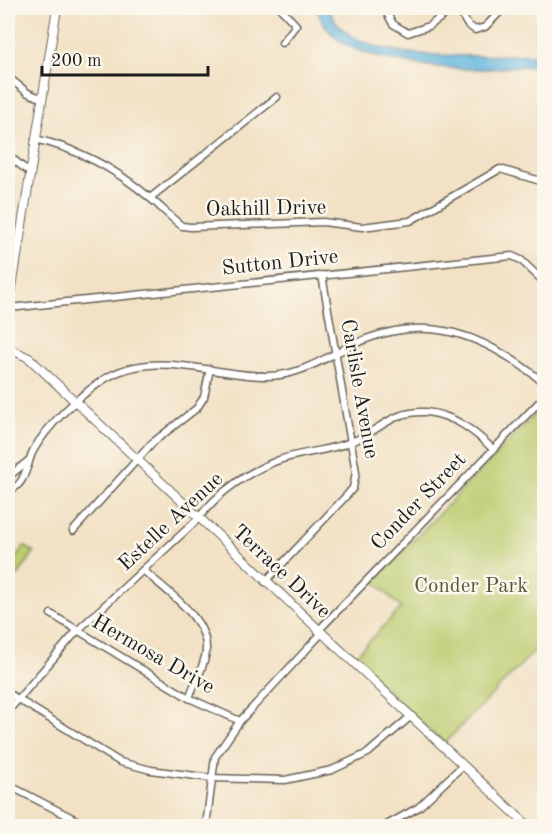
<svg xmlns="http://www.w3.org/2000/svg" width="552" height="834" font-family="'Old Standard TT',serif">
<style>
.green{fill:#bbcb6e;stroke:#6c7445;stroke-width:1.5}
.water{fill:#63b6df;stroke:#40697e;stroke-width:1.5}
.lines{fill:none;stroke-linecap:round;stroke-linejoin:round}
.minor-casing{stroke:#676157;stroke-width:9}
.tertiary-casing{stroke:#676157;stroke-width:10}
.minor{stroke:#fff;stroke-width:6}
.tertiary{stroke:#fff;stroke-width:8}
.labels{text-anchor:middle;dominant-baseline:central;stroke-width:5;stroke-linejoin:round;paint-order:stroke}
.street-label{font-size:21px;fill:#1c1c1c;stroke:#fbf7ec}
.park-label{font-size:21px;fill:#545939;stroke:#fbf7ec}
</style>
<rect width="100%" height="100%" fill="#fbf7ec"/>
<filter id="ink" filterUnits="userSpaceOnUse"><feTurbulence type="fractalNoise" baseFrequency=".0167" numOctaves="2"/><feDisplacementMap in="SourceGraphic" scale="12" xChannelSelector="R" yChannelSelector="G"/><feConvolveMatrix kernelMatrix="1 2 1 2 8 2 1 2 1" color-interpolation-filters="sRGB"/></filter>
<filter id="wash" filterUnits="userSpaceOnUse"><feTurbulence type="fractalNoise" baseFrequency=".008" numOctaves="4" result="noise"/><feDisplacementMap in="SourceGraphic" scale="24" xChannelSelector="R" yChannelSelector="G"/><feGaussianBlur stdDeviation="1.35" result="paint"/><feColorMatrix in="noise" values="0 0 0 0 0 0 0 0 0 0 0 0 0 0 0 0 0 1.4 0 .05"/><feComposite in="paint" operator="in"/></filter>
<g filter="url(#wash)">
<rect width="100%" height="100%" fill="#f2e1c4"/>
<g class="green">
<polygon points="544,405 544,641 444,744 353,658 401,608 374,581"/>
<polygon points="24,546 34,552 17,577 8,569"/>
</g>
<path class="water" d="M316,8H329C348,72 492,52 544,55V70C524,62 506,69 485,69C449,70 370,62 340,41C329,33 321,21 316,8Z"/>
</g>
<g filter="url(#ink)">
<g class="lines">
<defs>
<g id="minor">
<polyline points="280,8 296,25 282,43"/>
<polyline points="384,8 393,24 408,33 429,26 454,8"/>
<polyline points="458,8 467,24 475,30 485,27 504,8"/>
<polyline points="539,8 544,13"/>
<polyline points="8,77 28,93 41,98"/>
<path d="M35,139C79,149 115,168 150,198C161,207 170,217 182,226L191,227L323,222L362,227L410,221L500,169L544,182"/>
<polyline points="8,155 30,173"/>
<polyline points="150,198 277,97"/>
<polyline points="9,308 512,256 521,260 544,282"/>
<polyline points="8,477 28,461"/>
<path d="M8,490C25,488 27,463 33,451C48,424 78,397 103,380C154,347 214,377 268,376C299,376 325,358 352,345C426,310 486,335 544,383"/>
<polyline points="73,531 152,443 197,408 204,397 210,369"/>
<path d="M143,570C165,590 207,617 206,649C206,664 194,683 189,698"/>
<polyline points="265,582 348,494 353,488 356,472 322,275"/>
<polyline points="51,614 189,698 240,721"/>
<polyline points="318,631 544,397"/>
<polyline points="8,693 120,762 151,770 211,778 285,780 332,770 368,753 410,717"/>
<path d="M8,711L77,631L198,519C217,493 249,471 279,460C302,452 328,451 351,442C379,432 391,410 426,412C454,415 473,430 493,449"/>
<polyline points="8,785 88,826"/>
<polyline points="206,826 215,757 240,721 321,634"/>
<polyline points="385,826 419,807 462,766"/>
</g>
<g id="tertiary">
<polyline points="8,312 57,8"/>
<polyline points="8,348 29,358 528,826"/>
</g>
</defs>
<use href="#minor" class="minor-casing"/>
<use href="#tertiary" class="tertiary-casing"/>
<use href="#minor" class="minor"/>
<use href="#tertiary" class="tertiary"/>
</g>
</g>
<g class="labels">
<g class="street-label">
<text transform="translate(266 209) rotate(-1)">Oakhill Drive</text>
<text transform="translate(280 263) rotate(-6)">Sutton Drive</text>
<text transform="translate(359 389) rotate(80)">Carlisle Avenue</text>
<text transform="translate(419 502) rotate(-46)">Conder Street</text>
<text transform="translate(171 522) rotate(-43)">Estelle Avenue</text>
<text transform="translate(281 572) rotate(43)">Terrace Drive</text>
<text transform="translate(153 655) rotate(30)">Hermosa Drive</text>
</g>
<g class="park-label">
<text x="471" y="586">Conder Park</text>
</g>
</g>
<rect width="552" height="834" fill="none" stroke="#fbf7ec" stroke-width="30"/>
<path d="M42 66v9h166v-9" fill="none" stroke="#1c1c1c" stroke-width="3"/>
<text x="51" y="66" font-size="18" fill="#1c1c1c" stroke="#fbf7ec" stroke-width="4.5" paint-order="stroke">200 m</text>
</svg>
